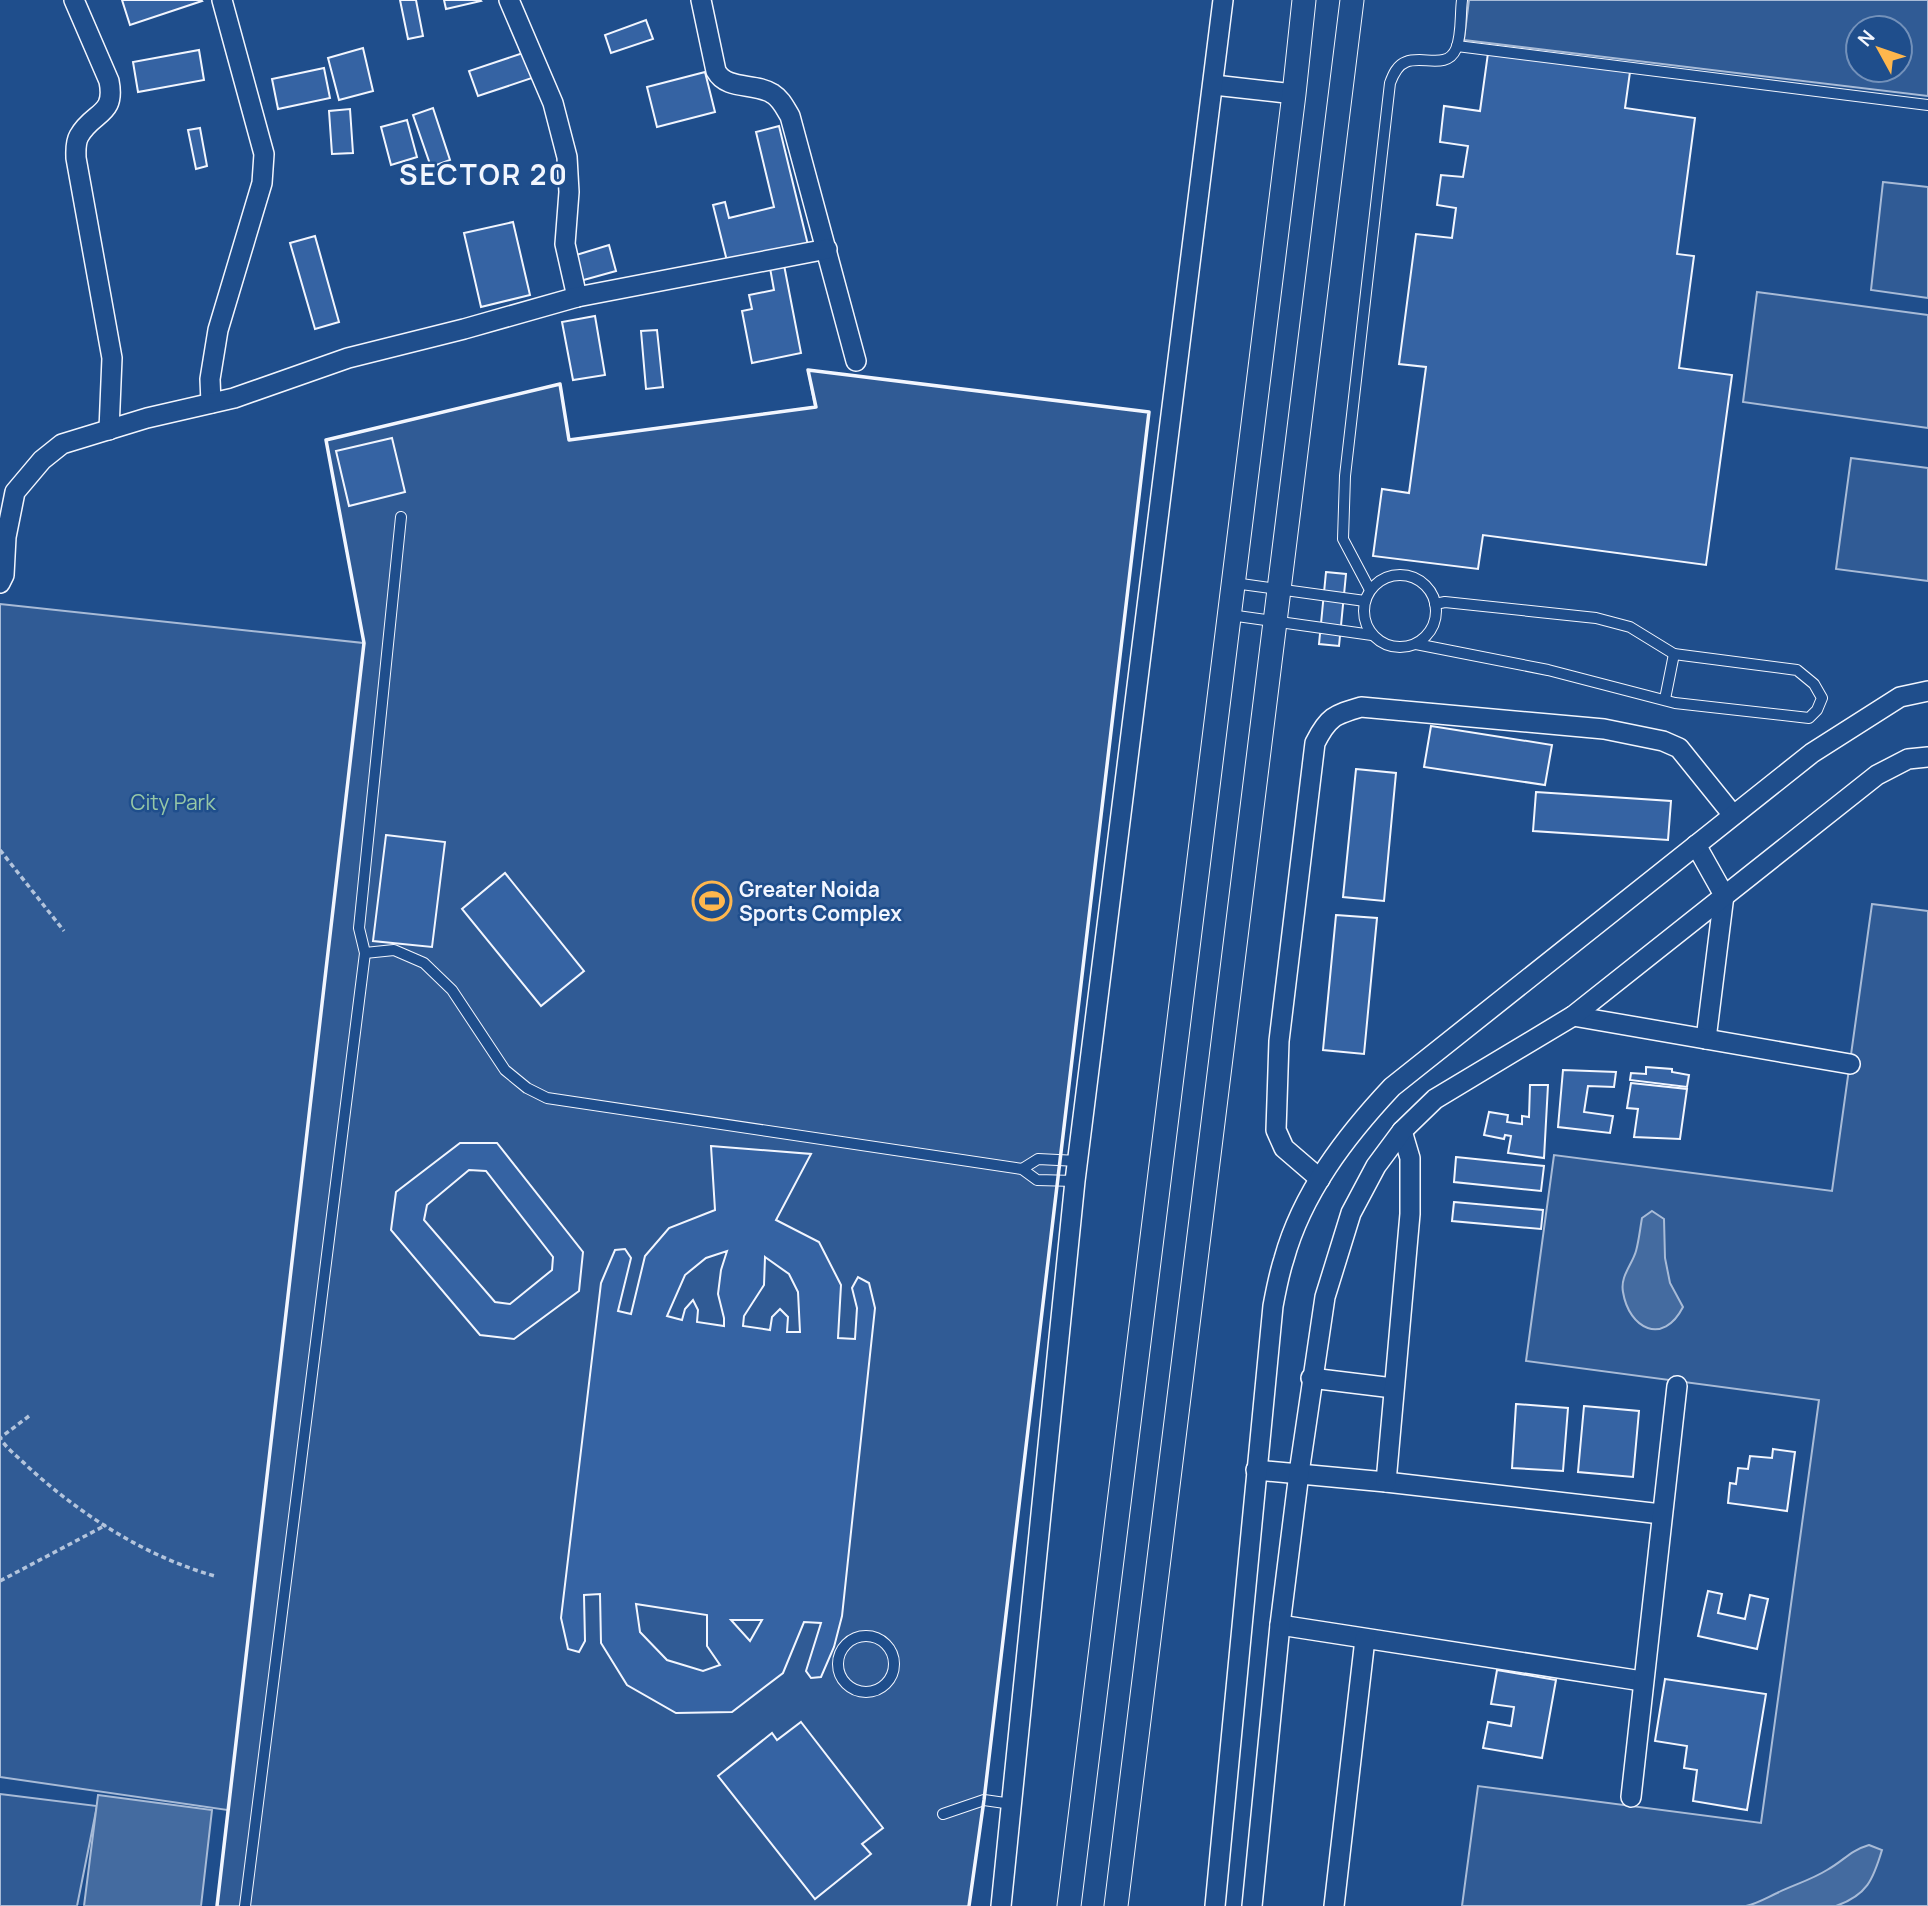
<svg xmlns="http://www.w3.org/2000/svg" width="1928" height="1906" font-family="Manrope,sans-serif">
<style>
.built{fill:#305b95;stroke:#a8bbd7;stroke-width:2;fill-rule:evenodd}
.water{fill:#446ba0;stroke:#a8bbd7;stroke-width:2}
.building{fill:#3563a3;stroke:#f2f6ff;stroke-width:2;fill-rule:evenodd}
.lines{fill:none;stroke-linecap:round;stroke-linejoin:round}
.service-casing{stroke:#f2f6ff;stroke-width:12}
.minor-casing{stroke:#f2f6ff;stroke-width:22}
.tertiary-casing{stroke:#f2f6ff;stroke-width:25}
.path{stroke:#b3c4dc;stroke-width:3.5;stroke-dasharray:5 3.5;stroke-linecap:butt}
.service{stroke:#1f4e8c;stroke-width:10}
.minor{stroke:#1f4e8c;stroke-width:19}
.tertiary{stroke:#1f4e8c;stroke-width:23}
.wall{stroke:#f2f6ff;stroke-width:3.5}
.labels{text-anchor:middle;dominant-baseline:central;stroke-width:5;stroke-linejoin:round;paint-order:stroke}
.park-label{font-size:21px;fill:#97c8a6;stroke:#1f4e8c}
.poi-label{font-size:21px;font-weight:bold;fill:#f2f6ff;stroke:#1f4e8c;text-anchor:start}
.district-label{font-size:28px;font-weight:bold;letter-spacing:2px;fill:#f2f6ff;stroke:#1f4e8c}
</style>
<rect width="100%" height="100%" fill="#1f4e8c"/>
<g class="built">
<path d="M1469,0H1928V96L1464,40ZM1900,28V70H1858V28Z"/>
<polygon points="1883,182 1928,187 1928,298 1871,290"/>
<polygon points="1757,292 1928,315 1928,428 1743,402"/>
<polygon points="808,370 1149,412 984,1800 969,1906 217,1906 228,1810 0,1777 0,604 364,643 326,440 560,384 569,440 815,407"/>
<polygon points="1851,458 1928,468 1928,581 1836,569"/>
<polygon points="1872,904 1928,911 1928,1906 1462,1906 1478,1786 1761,1823 1819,1400 1526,1361 1554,1155 1832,1191"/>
<polygon points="0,1794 97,1806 77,1906 0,1906"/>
</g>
<g class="water">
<path d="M1652,1211L1664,1219L1665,1258L1670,1283L1683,1307C1663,1346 1629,1329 1623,1292C1620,1276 1632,1265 1636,1251C1639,1240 1640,1229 1642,1218Z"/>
<polygon points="98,1795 212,1810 201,1906 84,1906"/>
<path d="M1869,1845L1882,1850C1873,1880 1867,1895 1836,1906H1746C1758,1903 1766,1898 1777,1893C1793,1885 1811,1880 1827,1870C1845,1860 1849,1851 1869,1845Z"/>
</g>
<g class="building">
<polygon points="122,0 201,0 202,1 130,25"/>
<polygon points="400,0 416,0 423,36 408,39"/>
<polygon points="444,0 480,0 481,1 446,9"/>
<polygon points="646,20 653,39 611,53 605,35"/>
<polygon points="363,48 373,91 339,100 328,58"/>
<polygon points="199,50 204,80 138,92 133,62"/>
<polygon points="523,53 532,78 478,96 469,71"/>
<polygon points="1488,53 1630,72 1625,108 1695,118 1677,254 1694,256 1679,368 1732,375 1706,565 1483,535 1478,569 1373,556 1382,489 1409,493 1426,367 1399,364 1416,234 1452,238 1456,208 1437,205 1441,175 1463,177 1468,146 1440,142 1444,106 1480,111"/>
<polygon points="324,68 330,98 278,109 272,79"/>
<polygon points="705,72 715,112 657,127 647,87"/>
<polygon points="433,108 450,160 431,167 413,115"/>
<polygon points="350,109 353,153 332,154 329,111"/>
<polygon points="407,120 417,157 391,165 381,127"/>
<polygon points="779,126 808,245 728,265 713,205 725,202 729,218 774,207 756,132"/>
<polygon points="200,128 207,166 196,169 188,130"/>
<polygon points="513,222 530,295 481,307 464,233"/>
<polygon points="315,236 339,322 315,329 290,243"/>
<polygon points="609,245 616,271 580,281 573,256"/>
<polygon points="784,265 801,353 752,363 742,311 752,309 749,295 774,290 770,268"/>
<polygon points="595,316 605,375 573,380 562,322"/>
<polygon points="657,330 663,387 646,389 641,331"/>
<polygon points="392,438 405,492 349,506 336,451"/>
<polygon points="1326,572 1346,574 1339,646 1319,644"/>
<polygon points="1431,726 1552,745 1545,785 1424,767"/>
<polygon points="1356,769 1396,773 1384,901 1343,897"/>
<polygon points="1536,792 1671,801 1668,840 1533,831"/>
<polygon points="386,835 445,842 432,947 373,941"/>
<polygon points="505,873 584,971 541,1006 462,909"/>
<polygon points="1336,915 1377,918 1364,1054 1323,1050"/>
<polygon points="1646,1067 1672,1069 1672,1072 1689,1075 1687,1087 1630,1080 1631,1073 1646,1074"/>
<polygon points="1563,1070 1616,1072 1614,1087 1588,1086 1584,1112 1613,1116 1610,1133 1558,1127"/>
<polygon points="1631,1083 1687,1089 1680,1139 1634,1137 1638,1109 1627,1108"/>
<polygon points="1530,1085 1548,1085 1544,1158 1508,1153 1511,1136 1505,1135 1504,1139 1484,1135 1489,1112 1508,1115 1507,1122 1514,1123 1522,1124 1522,1116 1529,1117"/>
<path d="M460,1143H497L583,1252L579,1291L514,1339L480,1335L391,1230L396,1192ZM469,1170L486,1171L553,1257L552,1270L510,1304L495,1302L424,1220L427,1205Z"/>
<path d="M711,1146L811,1154L776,1220L819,1242L841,1285L838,1338L855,1339L857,1308L852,1288L858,1277L869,1283L875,1308L842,1616L834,1647L821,1677L811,1678L806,1671L821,1623L804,1622L783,1673L732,1712L676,1713L627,1685L601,1643L600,1594L584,1595L585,1641L579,1652L568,1649L561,1618L601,1283L615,1250L625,1249L631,1258L618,1311L631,1314L645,1256L669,1228L715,1210ZM727,1251L721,1270L718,1294L724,1318V1326L697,1322L698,1310L693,1300L685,1309L682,1320L667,1316L685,1275L706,1258ZM765,1257L789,1274L798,1292L800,1332H787L788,1317L780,1309L772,1317L770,1330L743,1326L744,1316L764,1285ZM636,1604L707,1615V1646L720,1665L703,1671L667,1660L640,1632ZM731,1620H762L750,1641Z"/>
<polygon points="1456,1157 1544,1166 1541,1191 1454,1182"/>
<polygon points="1454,1202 1543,1210 1541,1229 1452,1221"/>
<polygon points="1516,1404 1568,1408 1563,1471 1512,1468"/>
<polygon points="1584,1406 1639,1411 1633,1477 1578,1472"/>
<polygon points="1773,1449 1795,1452 1787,1511 1728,1503 1730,1483 1736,1484 1738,1468 1748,1469 1750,1456 1772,1458"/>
<polygon points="1708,1591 1722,1594 1718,1613 1745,1619 1750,1595 1768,1599 1757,1649 1698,1636"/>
<polygon points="1497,1670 1556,1680 1542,1758 1483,1748 1488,1722 1511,1726 1514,1707 1491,1704"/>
<polygon points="1665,1679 1766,1694 1747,1810 1693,1801 1697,1770 1684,1768 1687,1746 1655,1741"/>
<polygon points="801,1722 883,1828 862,1844 871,1854 815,1899 718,1776 772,1733 777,1740"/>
</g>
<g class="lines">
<defs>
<g id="service">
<polyline points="1457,46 1928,105"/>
<circle cx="1400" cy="611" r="36"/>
<polyline points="1234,583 1365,601"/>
<path d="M1370,590L1343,539L1345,476L1390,83C1393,75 1397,65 1406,62C1422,55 1447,70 1456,49C1462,35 1460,15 1462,0"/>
<polyline points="1230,615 1372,635"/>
<polyline points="1416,644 1548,670 1675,703 1809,718 1817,710 1822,698 1814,684 1797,670 1674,654 1630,627 1596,618 1445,602 1435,604"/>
<polyline points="1665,699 1674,654"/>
<polyline points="365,953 394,950 424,963 452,990 505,1070 527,1088 547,1098 1022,1169 1037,1180 1075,1181"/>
<polyline points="1022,1169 1038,1159 1078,1161"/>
<circle cx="866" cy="1664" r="28"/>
<polyline points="943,1814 984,1800 1012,1804"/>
<polyline points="245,1906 365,953 359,928 401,517"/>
</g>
<g id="minor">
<path d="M74,0L109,81C116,116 93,111 79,136C75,143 76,151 76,158L112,358L109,430"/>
<polyline points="509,0 553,103 567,157 569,192 565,244 577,297"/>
<path d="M701,0L716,71C727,91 755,82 773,94C781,99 785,108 790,116L856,361"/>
<polyline points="1214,85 1294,94"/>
<polyline points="211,403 210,379 218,330 262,183 264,154 222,0"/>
<polyline points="0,583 4,575 6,537 15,492 42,460 62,444 147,418 234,398 348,358 464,329 577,297 827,249"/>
<polyline points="1696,845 1724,895 1706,1039"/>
<polyline points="1573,1016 1850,1064"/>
<path d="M1320,1179L1284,1148L1276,1130L1279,1041L1315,743C1328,717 1334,715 1361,707L1604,729L1663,741L1679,748L1733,815"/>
<polyline points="1311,1378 1393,1388"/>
<polyline points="1256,1470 1386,1482 1661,1514"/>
<polyline points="1386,1482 1410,1214 1410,1158 1402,1131"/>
<polyline points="1280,1625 1642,1681"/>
<polyline points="1631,1797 1677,1386"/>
<polyline points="1001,1906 1075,1181 1223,0"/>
<path d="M1215,1906L1273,1306C1276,1290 1279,1274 1284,1259C1302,1193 1346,1136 1392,1087L1812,753L1900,697L1928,691"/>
<polyline points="1252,1906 1280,1625 1299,1473 1325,1297 1351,1213 1376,1166 1402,1131 1435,1099 1573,1016 1877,775 1908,759 1928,757"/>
<polyline points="1334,1906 1365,1639"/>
</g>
<g id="tertiary">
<polyline points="1069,1906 1294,94 1304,0"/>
<polyline points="1116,1906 1352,0"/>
</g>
</defs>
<use href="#service" class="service-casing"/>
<use href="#minor" class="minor-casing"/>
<use href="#tertiary" class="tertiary-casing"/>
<g class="path">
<polyline points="0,850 64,931"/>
<path d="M29,1416L0,1438C6,1448 17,1456 26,1465C79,1514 146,1557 215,1576"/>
<polyline points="0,1581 106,1525"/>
</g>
<use href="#service" class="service"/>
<use href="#minor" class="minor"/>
<use href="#tertiary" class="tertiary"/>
<polyline class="wall" points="217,1906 364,643 326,440 560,384 569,440 816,407 808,370 1149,412 984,1800 969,1906"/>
</g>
<defs>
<symbol id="stadium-ring" viewBox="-11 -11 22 22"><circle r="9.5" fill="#1f4e8c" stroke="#ffb74d" stroke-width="1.5"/><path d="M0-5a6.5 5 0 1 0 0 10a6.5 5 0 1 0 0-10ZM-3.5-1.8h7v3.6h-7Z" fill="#ffb74d"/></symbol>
</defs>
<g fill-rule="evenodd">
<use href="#stadium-ring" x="690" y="879" width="44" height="44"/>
</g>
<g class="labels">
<g class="park-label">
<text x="173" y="802">City Park</text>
</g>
<g class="poi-label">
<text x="739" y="889">Greater Noida<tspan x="739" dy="24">Sports Complex</tspan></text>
</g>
<g class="district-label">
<text x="484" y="174">SECTOR 20</text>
</g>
</g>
<g transform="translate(1879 49) rotate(310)"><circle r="33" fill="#1f4e8c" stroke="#7391ba" stroke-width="2"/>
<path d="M0-5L12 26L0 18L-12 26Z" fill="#ffb74d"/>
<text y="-10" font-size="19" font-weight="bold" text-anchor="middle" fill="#f2f6ff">N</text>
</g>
</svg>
